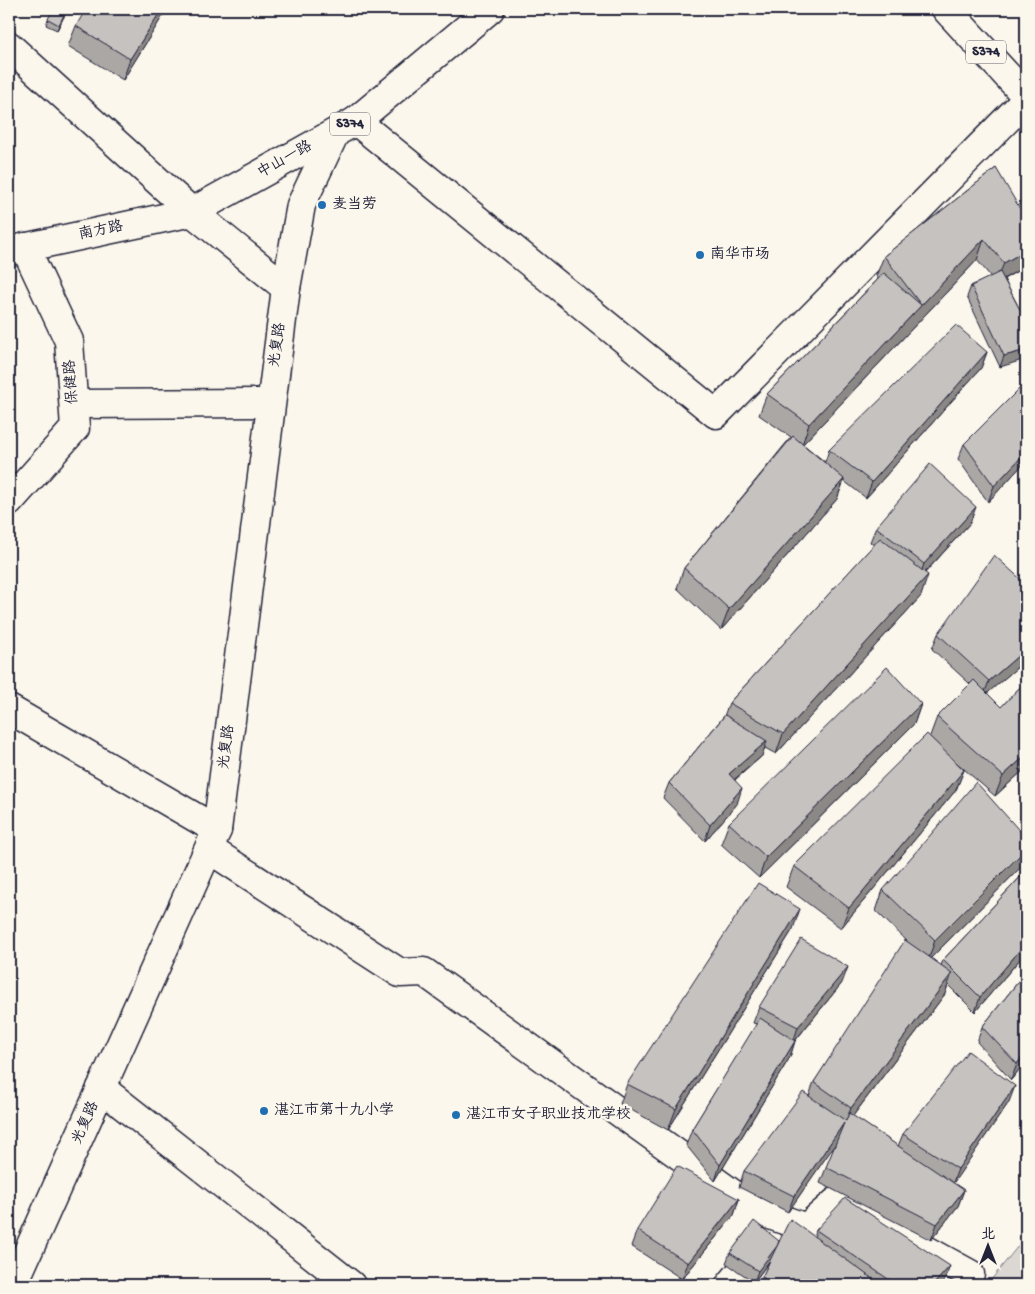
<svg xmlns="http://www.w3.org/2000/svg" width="1035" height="1294" font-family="'Gochi Hand','LXGW WenKai TC',sans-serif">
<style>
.garden{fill:#dbd8d3;stroke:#7e7d87}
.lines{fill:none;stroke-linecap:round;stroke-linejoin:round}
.minor-casing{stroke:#22223b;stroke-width:31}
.major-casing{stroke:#22223b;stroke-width:31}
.minor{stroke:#fbf7ec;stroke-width:28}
.major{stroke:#fbf7ec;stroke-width:28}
.wall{fill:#aaa7a5;stroke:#22223b}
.shaded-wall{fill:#8b8886;stroke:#22223b}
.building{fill:#c6c2c0;stroke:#22223b}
.poi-dot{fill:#1f6fb2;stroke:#fbf7ec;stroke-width:2}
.labels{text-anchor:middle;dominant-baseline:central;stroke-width:5;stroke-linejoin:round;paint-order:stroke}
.shield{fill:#fbf7ec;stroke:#636270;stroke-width:1}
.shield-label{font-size:14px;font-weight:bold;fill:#22223b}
.street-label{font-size:15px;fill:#22223b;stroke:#fbf7ec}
.poi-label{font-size:15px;fill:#22223b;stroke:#fbf7ec;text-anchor:start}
</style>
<rect width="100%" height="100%" fill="#fbf7ec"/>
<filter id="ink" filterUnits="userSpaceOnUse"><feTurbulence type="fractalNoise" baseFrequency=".02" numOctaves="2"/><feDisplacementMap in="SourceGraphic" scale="10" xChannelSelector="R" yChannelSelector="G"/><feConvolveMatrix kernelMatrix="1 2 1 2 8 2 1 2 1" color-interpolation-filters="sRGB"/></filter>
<g filter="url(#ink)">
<polygon class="garden" points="1026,1236 1026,1285 987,1285"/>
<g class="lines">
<defs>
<g id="minor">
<polyline points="9,46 192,212 286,288 217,830 13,1285"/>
<polyline points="356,121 716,414 1026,100"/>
<polyline points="286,288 301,205 335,133"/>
<polyline points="74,404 270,403"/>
<polyline points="9,502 75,428 69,341 25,247"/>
<polyline points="9,709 217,830"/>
<polyline points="209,849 400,973 424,972 754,1209 692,1285"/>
<polyline points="101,1088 351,1285"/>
<polyline points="754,1209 806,1228 837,1201 970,1274"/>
</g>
<g id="major">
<polyline points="946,9 1026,96"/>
<polyline points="9,251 192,212 356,121 490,9"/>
</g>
</defs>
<use href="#minor" class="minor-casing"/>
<use href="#major" class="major-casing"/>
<use href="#minor" class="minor"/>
<use href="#major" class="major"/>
</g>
<g class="wall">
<polygon points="68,9 57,30 46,25 48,19"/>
<polygon points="167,9 123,80 68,46 76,26"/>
<polygon points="996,168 1026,266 1004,279 1026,321 1000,367 967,297 971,286 991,277 977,260 803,444 825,462 829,450 987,352 981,368 866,498 844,481 837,499 721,630 677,588 684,568 791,437 759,415 767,394 878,279 876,276 884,256"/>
<polygon points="1026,382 1026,461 988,502 958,459 964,444"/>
<polygon points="970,523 925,573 921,596 776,754 765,748 762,756 735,780 737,804 705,841 663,798 669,783 724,716 729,703 874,545 870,542 876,527"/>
<polygon points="1026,584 1026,660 987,693 1001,707 1026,681 1026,768 995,796 949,756 964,770 956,790 841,928 786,887 794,866 930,736 937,717 970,684 932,649 938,634"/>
<polygon points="921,704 914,724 759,878 721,844 729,823"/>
<polygon points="1026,806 1026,821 1022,817"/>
<polygon points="1026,838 1026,859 1024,864 931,958 941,966 943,960 1026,871 1026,952 975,1012 948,985 945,994 853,1116 898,1146 903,1134 1009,1102 953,1183 964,1190 958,1206 931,1240 820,1183 837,1141 788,1212 739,1187 744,1171 809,1096 814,1082 909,943 876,911 883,890"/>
<polygon points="793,929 668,1130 620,1104 627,1084"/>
<polygon points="1026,972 1026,1061 1011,1080 977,1042 982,1027"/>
<polygon points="842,983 795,1041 790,1057 715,1181 686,1145 692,1129 757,1024 753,1023 759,1007"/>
<polygon points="739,1199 734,1215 682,1279 631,1246 637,1230"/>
<polygon points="816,1230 944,1282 941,1285 759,1285 769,1262 754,1282 726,1263 730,1253 779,1241 814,1237"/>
</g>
<g class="shaded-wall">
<polygon points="67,9 68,9 57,30 59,25"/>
<polygon points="162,9 167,9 123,80 130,59"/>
<polygon points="984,239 977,260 802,445 809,424"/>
<polygon points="1026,250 1026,266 996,283 1004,263"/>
<polygon points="1026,350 1026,359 1000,367 1004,356"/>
<polygon points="987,352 981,368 866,498 872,482"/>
<polygon points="1026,452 1026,461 988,502 994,486"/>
<polygon points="844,479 837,499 721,630 729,609"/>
<polygon points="976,507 970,523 919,579 924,564"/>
<polygon points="928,575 921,596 776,754 783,734"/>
<polygon points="1026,649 1026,660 983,697 989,681"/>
<polygon points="921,704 914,724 759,878 766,857"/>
<polygon points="767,741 762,756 723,789 729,774"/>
<polygon points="1026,755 1026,768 995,796 1003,776"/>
<polygon points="964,770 956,790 841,928 849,908"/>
<polygon points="742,788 737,804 705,841 710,825"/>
<polygon points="1026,849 1026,859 1024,864 928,961 935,940"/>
<polygon points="800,909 793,929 668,1130 676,1109"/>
<polygon points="1026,943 1026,952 975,1012 980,997"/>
<polygon points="848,967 842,983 793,1043 798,1027"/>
<polygon points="952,973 945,994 843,1129 851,1108"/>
<polygon points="795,1041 790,1057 715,1181 720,1165"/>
<polygon points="1026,1052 1026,1061 1011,1080 1017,1064"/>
<polygon points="1015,1086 1009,1102 952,1185 958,1169"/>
<polygon points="844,1123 839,1139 788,1212 794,1196"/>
<polygon points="964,1190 958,1206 931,1240 937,1224"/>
<polygon points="739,1199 734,1215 682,1279 688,1263"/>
<polygon points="780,1241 776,1252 754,1282 758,1271"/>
<polygon points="950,1266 944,1282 941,1285 933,1285"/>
</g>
<g class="building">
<polygon points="53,9 67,9 59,25 48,19"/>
<polygon points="86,9 162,9 130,59 76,26"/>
<polygon points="996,168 1026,219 1026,250 1004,263 984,239 809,424 767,394 884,273 921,305 884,256"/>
<polygon points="1000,272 1026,321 1026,350 1004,356 971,286"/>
<polygon points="956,325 987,352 872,482 829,450"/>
<polygon points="1026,382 1026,452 994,486 964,444"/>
<polygon points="793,436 844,479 729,609 684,568"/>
<polygon points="930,464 976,507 924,564 876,527"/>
<polygon points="880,538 928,575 783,734 729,703"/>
<polygon points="994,555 1026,584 1026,649 989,681 938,634"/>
<polygon points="887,667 921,704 766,857 729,823"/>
<polygon points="974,680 1001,707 1026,681 1026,755 1003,776 937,717"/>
<polygon points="725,715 767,741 729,774 742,788 710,825 669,783"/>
<polygon points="927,734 964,770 849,908 794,866"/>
<polygon points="976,782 1026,838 1026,849 935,940 883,890"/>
<polygon points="1026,871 1026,943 980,997 943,960"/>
<polygon points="758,883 800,909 676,1109 627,1084"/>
<polygon points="801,939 848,967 798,1027 759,1007"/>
<polygon points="905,940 952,973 851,1108 814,1082"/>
<polygon points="1026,972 1026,1052 1017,1064 982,1027"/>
<polygon points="760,1018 795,1041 720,1165 692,1129"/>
<polygon points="968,1051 1015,1086 958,1169 903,1134"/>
<polygon points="803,1092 846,1121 849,1113 964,1190 937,1224 826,1167 844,1123 794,1196 744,1171"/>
<polygon points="677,1166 739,1199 688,1263 637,1230"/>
<polygon points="845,1198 950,1266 933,1285 897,1285 816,1230"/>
<polygon points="790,1219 881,1285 775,1285 762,1277"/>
<polygon points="754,1221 779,1241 777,1246 758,1271 730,1253"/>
</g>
</g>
<g class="poi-dot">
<circle cx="322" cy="205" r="5"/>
<circle cx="700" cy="255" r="5"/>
<circle cx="264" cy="1111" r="5"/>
<circle cx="456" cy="1115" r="5"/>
</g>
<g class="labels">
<g class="shield">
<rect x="966" y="40.5" width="40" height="23" rx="4"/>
<rect x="330" y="112.5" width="40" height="23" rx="4"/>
</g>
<g class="shield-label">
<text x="986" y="52">S374</text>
<text x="350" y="124">S374</text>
</g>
<g class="street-label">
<text transform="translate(285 160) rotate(-29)">中山一路</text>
<text transform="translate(101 231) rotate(-12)">南方路</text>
<text transform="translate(278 345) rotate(-82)">光复路</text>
<text transform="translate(72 382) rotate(-94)">保健路</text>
<text transform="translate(227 747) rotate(-83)">光复路</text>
<text transform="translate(86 1123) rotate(-66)">光复路</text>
</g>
<g class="poi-label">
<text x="332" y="205">麦当劳</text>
<text x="710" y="255">南华市场</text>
<text x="274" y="1111">湛江市第十九小学</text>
<text x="466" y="1115">湛江市女子职业技术学校</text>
</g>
</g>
<rect width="1035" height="1294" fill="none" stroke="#fbf7ec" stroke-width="30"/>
<rect x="15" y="15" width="1005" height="1264" fill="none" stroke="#22223b" stroke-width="2" filter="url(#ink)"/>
<g transform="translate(988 1246)" stroke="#fbf7ec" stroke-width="4" paint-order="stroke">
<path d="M0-4L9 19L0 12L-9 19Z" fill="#22223b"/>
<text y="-8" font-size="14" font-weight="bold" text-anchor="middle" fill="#22223b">北</text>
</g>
</svg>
